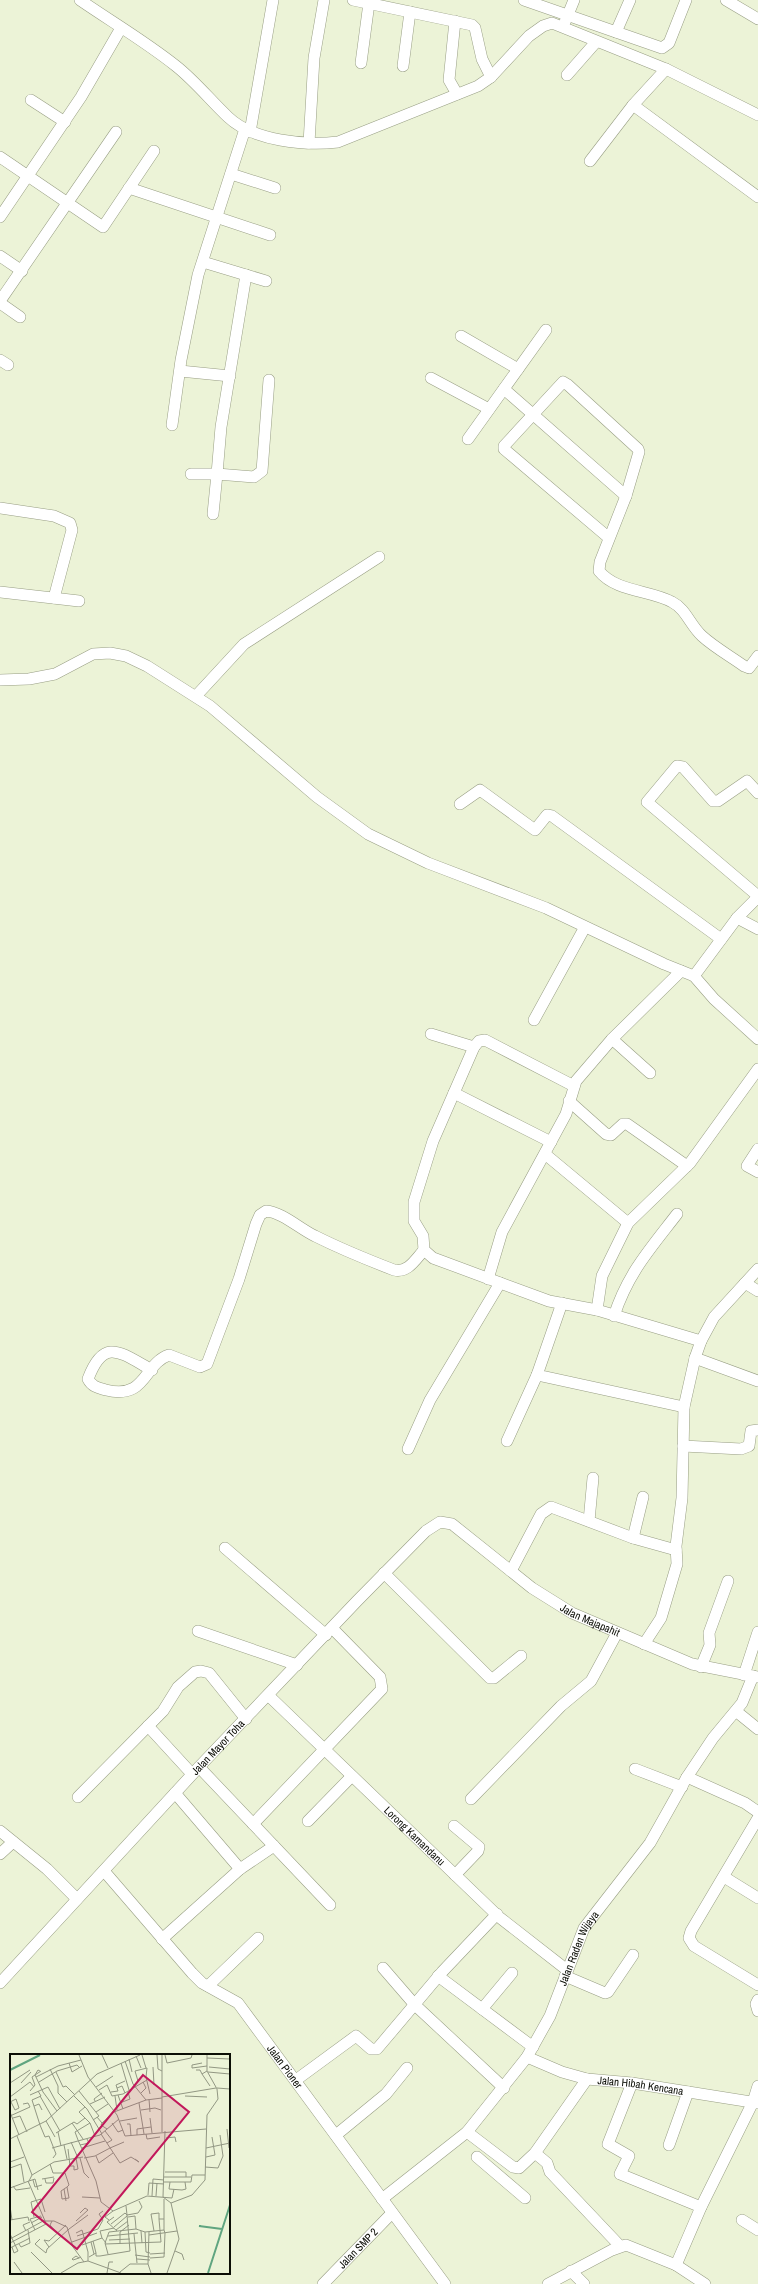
<svg xmlns="http://www.w3.org/2000/svg" width="758" height="2284" font-family="'Archivo Narrow',sans-serif">
<style>
.lines{fill:none;stroke-linecap:round;stroke-linejoin:round}
.minor-casing{stroke:#989e84;stroke-width:12}
.minor{stroke:#fff;stroke-width:11}
.labels{text-anchor:middle;dominant-baseline:central;stroke-width:3.5;stroke-linejoin:round;paint-order:stroke}
.street-label{font-size:11px;fill:#0c0e06;stroke:#ecf3d7}
.inset-river{fill:none;stroke:#60a580;stroke-width:2}
.inset-road{fill:none;stroke:#929783;stroke-width:1}
.view{fill:#c2185b;fill-opacity:0.15;stroke:#c2185b;stroke-width:2}
.inset-edge{fill:none;stroke:#0c0e06;stroke-width:2}
</style>
<rect width="100%" height="100%" fill="#ecf3d7"/>
<g class="lines">
<defs>
<g id="minor">
<path d="M80,0C112,22 146,42 176,66C195,81 211,101 228,117C253,141 306,146 338,142L478,86L491,77L529,36L543,26L552,23L666,69L758,115"/>
<polyline points="353,0 472,25 475,28 482,59 491,77"/>
<polyline points="524,0 662,48 669,43 686,0"/>
<polyline points="726,0 758,19"/>
<polyline points="455,21 449,80 457,94"/>
<polyline points="565,22 574,0"/>
<polyline points="616,32 630,0"/>
<polyline points="361,63 369,3"/>
<polyline points="403,66 410,12"/>
<polyline points="567,75 596,42"/>
<polyline points="31,100 65,122"/>
<polyline points="633,105 758,197"/>
<polyline points="250,132 273,0"/>
<polyline points="309,143 314,58 324,0"/>
<polyline points="0,157 103,227 154,151"/>
<polyline points="590,161 633,105 666,69"/>
<polyline points="231,174 275,188"/>
<polyline points="129,188 270,235"/>
<polyline points="0,217 81,97 121,28"/>
<polyline points="0,256 22,271"/>
<polyline points="203,262 266,281"/>
<polyline points="246,275 221,427 217,474 254,477 262,471 269,380"/>
<polyline points="0,301 116,132"/>
<polyline points="0,303 20,317"/>
<polyline points="461,336 518,369"/>
<polyline points="0,360 8,365"/>
<polyline points="180,371 230,376"/>
<polyline points="431,378 489,409"/>
<polyline points="504,389 626,496"/>
<polyline points="172,425 181,360 198,275 245,129"/>
<polyline points="468,439 546,330"/>
<polyline points="191,474 217,474 213,514"/>
<polyline points="0,508 54,516 70,523 72,530 54,598"/>
<path d="M609,538L504,449V446L563,382L568,385L638,449L639,452L626,496L600,562L599,571C616,592 650,590 672,602C686,609 690,625 702,636C714,647 730,656 744,666L749,668L758,656"/>
<polyline points="0,592 79,601"/>
<polyline points="0,680 29,679 55,674 93,654 110,653 126,656 147,666 210,706 317,797 368,834 428,863 546,908 664,964 694,976 714,999 758,1039"/>
<polyline points="196,696 244,644 379,557"/>
<polyline points="758,793 747,781 718,801 713,801 683,767 677,766 647,802 758,896"/>
<polyline points="460,804 480,790 535,830 547,815 552,816 721,939"/>
<polyline points="737,918 758,929"/>
<polyline points="694,976 737,918 758,897"/>
<polyline points="534,1020 585,927"/>
<polyline points="431,1034 474,1047"/>
<polyline points="612,1039 650,1073"/>
<polyline points="574,1086 485,1040 479,1041 474,1047 433,1141 414,1202 414,1221 423,1236 424,1250 433,1258 549,1301 597,1310 701,1341"/>
<polyline points="454,1093 551,1142"/>
<polyline points="569,1101 606,1134 611,1135 623,1124 627,1124 687,1166"/>
<polyline points="758,1149 747,1166 758,1172"/>
<polyline points="545,1154 628,1223"/>
<polyline points="488,1279 502,1232 566,1114 576,1081 612,1039 681,971"/>
<polyline points="745,1283 758,1291"/>
<polyline points="562,1303 537,1375 684,1407"/>
<polyline points="597,1310 602,1276 628,1223 690,1163 758,1069"/>
<path d="M614,1316C628,1273 650,1249 677,1214"/>
<polyline points="695,1358 758,1381"/>
<path d="M152,1370C121,1353 104,1336 88,1379C92,1387 99,1388 106,1390C147,1400 143,1364 169,1355L200,1367L207,1364L239,1279L256,1224L260,1215L266,1211C282,1212 300,1229 315,1236C341,1249 368,1260 394,1270C408,1273 415,1260 424,1250"/>
<polyline points="507,1441 537,1375"/>
<polyline points="683,1446 741,1449 749,1446 751,1431 758,1430"/>
<polyline points="408,1449 430,1400 500,1283"/>
<polyline points="589,1521 593,1478"/>
<polyline points="633,1538 643,1497"/>
<polyline points="225,1548 326,1635"/>
<polyline points="511,1571 541,1514 551,1507 633,1538 676,1550"/>
<polyline points="384,1573 490,1678 494,1678 521,1656"/>
<polyline points="198,1631 297,1665"/>
<polyline points="644,1644 661,1618 677,1564 676,1546 682,1498 684,1407 695,1358 701,1341 714,1317 758,1269"/>
<polyline points="701,1667 710,1645 709,1633 728,1581"/>
<polyline points="744,1675 758,1632"/>
<path id="s1" d="M269,1696L499,1917L567,1970"/>
<polyline points="737,1712 758,1729"/>
<polyline points="148,1726 192,1774"/>
<polyline points="199,1767 330,1905"/>
<polyline points="635,1769 682,1787"/>
<polyline points="687,1777 745,1803 758,1812"/>
<polyline points="175,1793 240,1869"/>
<polyline points="78,1797 163,1711 178,1687 195,1672 201,1671 209,1673 246,1719"/>
<polyline points="471,1799 561,1706 591,1681 617,1633"/>
<polyline points="758,1818 691,1931 689,1938 694,1946 758,1985"/>
<polyline points="308,1821 351,1777"/>
<polyline points="253,1824 382,1689 380,1677 332,1628"/>
<polyline points="454,1826 479,1847 478,1851 455,1875"/>
<polyline points="0,1831 47,1869 77,1899"/>
<polyline points="0,1854 13,1842"/>
<path id="s2" d="M104,1871L192,1973L202,1983L238,2003L445,2284"/>
<polyline points="724,1877 758,1898"/>
<polyline points="162,1939 240,1869 274,1846"/>
<polyline points="383,1968 415,2005 504,2088"/>
<polyline points="438,1976 533,2047"/>
<polyline points="565,1976 605,1993 608,1992 633,1955"/>
<path id="s3" d="M0,1983L199,1767L357,1601L426,1531L440,1522L452,1524L532,1588L572,1613L692,1664L758,1677"/>
<polyline points="208,1986 258,1938"/>
<polyline points="758,2000 756,2004 758,2011"/>
<polyline points="482,2009 512,1973"/>
<path id="s4" d="M527,2057L562,2072L587,2079L632,2083L758,2103"/>
<polyline points="296,2080 356,2036 371,2049 377,2049 442,1972 497,1914"/>
<polyline points="632,2083 608,2144 629,2156 620,2174 701,2207"/>
<polyline points="467,2132 513,2167 519,2168 535,2153 587,2079"/>
<polyline points="336,2135 386,2094 407,2068"/>
<polyline points="669,2145 688,2092"/>
<polyline points="535,2153 547,2163 550,2172 620,2246"/>
<polyline points="477,2157 525,2198"/>
<path id="s5" d="M382,2199L467,2132L527,2057L550,2016L584,1928L650,1843L687,1777L713,1738L742,1703L753,1676"/>
<polyline points="742,2220 758,2230"/>
<polyline points="676,2265 701,2207 753,2102 758,2086"/>
<polyline points="571,2271 584,2284"/>
<path id="s6" d="M323,2284L392,2213"/>
<polyline points="548,2284 612,2250 626,2245 676,2265 705,2284"/>
</g>
</defs>
<use href="#minor" class="minor-casing"/>
<use href="#minor" class="minor"/>
</g>
<g class="labels">
<g class="street-label">
<text stroke="none"><textPath href="#s3" startOffset="819">Jalan Majapahit</textPath></text>
<text stroke="none"><textPath href="#s3" startOffset="321">Jalan Mayor Toha</textPath></text>
<text stroke="none"><textPath href="#s1" startOffset="202">Lorong Kamandanu</textPath></text>
<text stroke="none"><textPath href="#s5" startOffset="325">Jalan Raden Wijaya</textPath></text>
<text stroke="none"><textPath href="#s2" startOffset="269">Jalan Pioner</textPath></text>
<text stroke="none"><textPath href="#s4" startOffset="118">Jalan Hibah Kencana</textPath></text>
<text stroke="none"><textPath href="#s6" startOffset="50">Jalan SMP 2</textPath></text>
</g>
</g>
<g transform="translate(10 2054)">
<rect width="220" height="220" fill="#ecf3d7"/>
<path class="inset-river" d="M0,16L30,1M191,172H189L212,175M198,219L220,151"/>
<path class="inset-road" d="M69,1L78,23L107,61L115,82L196,75M92,1L98,14M132,1L136,14M147,1L148,15L152,17M152,1V78M155,1L157,9L181,4L182,1M126,2L131,14M197,4L220,5M119,5L122,18M115,7L123,30L136,46M59,9L62,18L72,12M111,9L119,36M192,9L182,11V14L197,12M143,13L144,31M199,13L220,15M40,15L48,32V39L57,48M186,16H190L192,20L197,17M30,17L28,16L25,21L33,38L47,57M46,18L53,33L56,32L65,41M198,18L220,20M192,20L200,32M26,23L48,12L71,6M128,27L125,17L137,14L136,23L140,40M29,28L47,17L67,11L69,13M0,29L20,16M11,29L21,18M86,33L103,22M107,34L106,31L115,27M207,34L220,35M89,36L97,31L102,42L113,40L137,26M20,37L25,31L22,23L31,17M28,37L31,42L22,46L30,71M69,37L89,62L83,66M101,38L108,37L107,34L112,32L115,39M131,39L136,34L133,28M20,41L38,33L50,55M108,41L113,55M30,42L50,77M64,42L77,55L92,80M105,42L107,56M175,42L197,43M0,43L20,28L24,33M152,43L206,34M139,45L140,58M85,47L84,45L92,39M0,48L6,45L9,54L5,56L1,48M110,49L120,45L118,38M129,49L134,80M80,50L95,43M24,52L29,50L32,56M75,53L69,58L80,69L85,82M131,56L145,54L151,56M0,58L9,81M86,58L98,50M104,58L136,46L152,44M0,62L20,53L18,49L13,50M87,63L92,69L91,71L97,75M3,64L10,62L17,78M140,64L142,79M36,67L45,83M110,67L127,64M62,69L73,85M92,69L104,58M102,69L108,78L113,76M117,70H120L121,82M30,71L35,83L39,82L46,100L43,104M217,75L219,94M95,77L102,86L97,89M155,77L153,143L161,149M48,78L51,92M46,79L64,68L67,70L75,64M91,80L110,109L121,103L129,108L125,105M136,80L137,85L150,83M127,81V75L141,73M7,82L22,121M156,84L165,83L166,88M0,85L36,67L87,20L130,1M68,86L86,127L91,148L103,157L137,142L162,144L164,135M68,86L65,78L80,69M61,88L68,104M54,91L57,105M70,91L79,89L77,85M42,94L90,81L109,65M72,94L95,87M100,94L114,88M196,94L220,89M58,95L60,112H64V116L68,115L66,104M86,102L89,109L103,99M196,103L205,101L202,83M70,104L74,119L79,124M74,104L85,102L100,94M0,108L14,103M40,110L43,119H55L59,131L57,133L59,144L52,145L51,137L57,133M195,113L208,114L213,102L210,81M0,114L11,110L14,128M155,118H176V123M154,123H181M32,125L44,123M35,125L36,129H43L44,124M23,126L25,133L32,131M18,127L35,167H44L57,173L63,193L74,208M19,127L25,125L28,136M154,128H181L182,121H195M160,128L159,135L172,136L176,135L175,128M3,132L6,136L20,134M0,134L19,127L22,121L44,108L73,103M54,135L56,147M138,141L139,129L154,130M142,142L143,125L154,126M146,142L147,129M72,143L90,144M154,145V176M0,152L2,166M116,152L117,161L128,159L132,153L129,147M24,163L21,148L31,145L35,158M104,163L97,168L107,177M118,163L125,162L126,175M0,166L18,163L19,167M99,166L95,163L103,157M42,167L40,171L46,178M66,167L78,156L75,154L70,159M21,169L32,163M104,173L117,162M59,175L78,161M25,176L20,165L31,162M106,176L118,167M16,177L13,171L20,168M131,177L132,189M144,177L141,160L149,159V165M135,178L136,198L140,199M139,178L138,210L141,219M66,179L72,176L78,198V207M0,180L8,197L4,199L2,193M124,180L127,209M139,181L167,177M67,182L88,175L93,166L89,160L93,157M98,182L128,179M92,184L90,177L104,174M0,185L35,166M30,185L25,190L31,195M99,186L120,185M62,188L87,179M81,188L84,200M0,189L36,170L35,167M9,190L11,193L20,189L18,176M95,190L151,188L149,165H154M110,190V178L119,171M72,191L92,184L96,189M39,193L34,186L39,187L56,171M0,194L20,184M31,195L36,199L37,195L59,175M165,197L172,200L174,206M21,198L42,219M86,199V202H90L120,197L117,161L115,159L101,170M98,200L95,189L99,178L126,175L135,178L154,176L155,179M140,200L155,199M125,201L140,203M79,203L86,199L83,187M69,204L66,202L62,205L63,206L69,204L71,203M140,204L154,203L155,179M127,205L140,206M4,208L12,219M110,218L120,210H138M51,219L68,209L78,207L111,219M97,219L99,208H103M157,219L169,185L161,149L182,141L195,126L197,61L208,45L207,35L197,17V1"/>
<path class="view" d="M133,21L179,58L67,195L22,158Z"/>
<rect width="220" height="220" class="inset-edge"/>
</g>
</svg>
